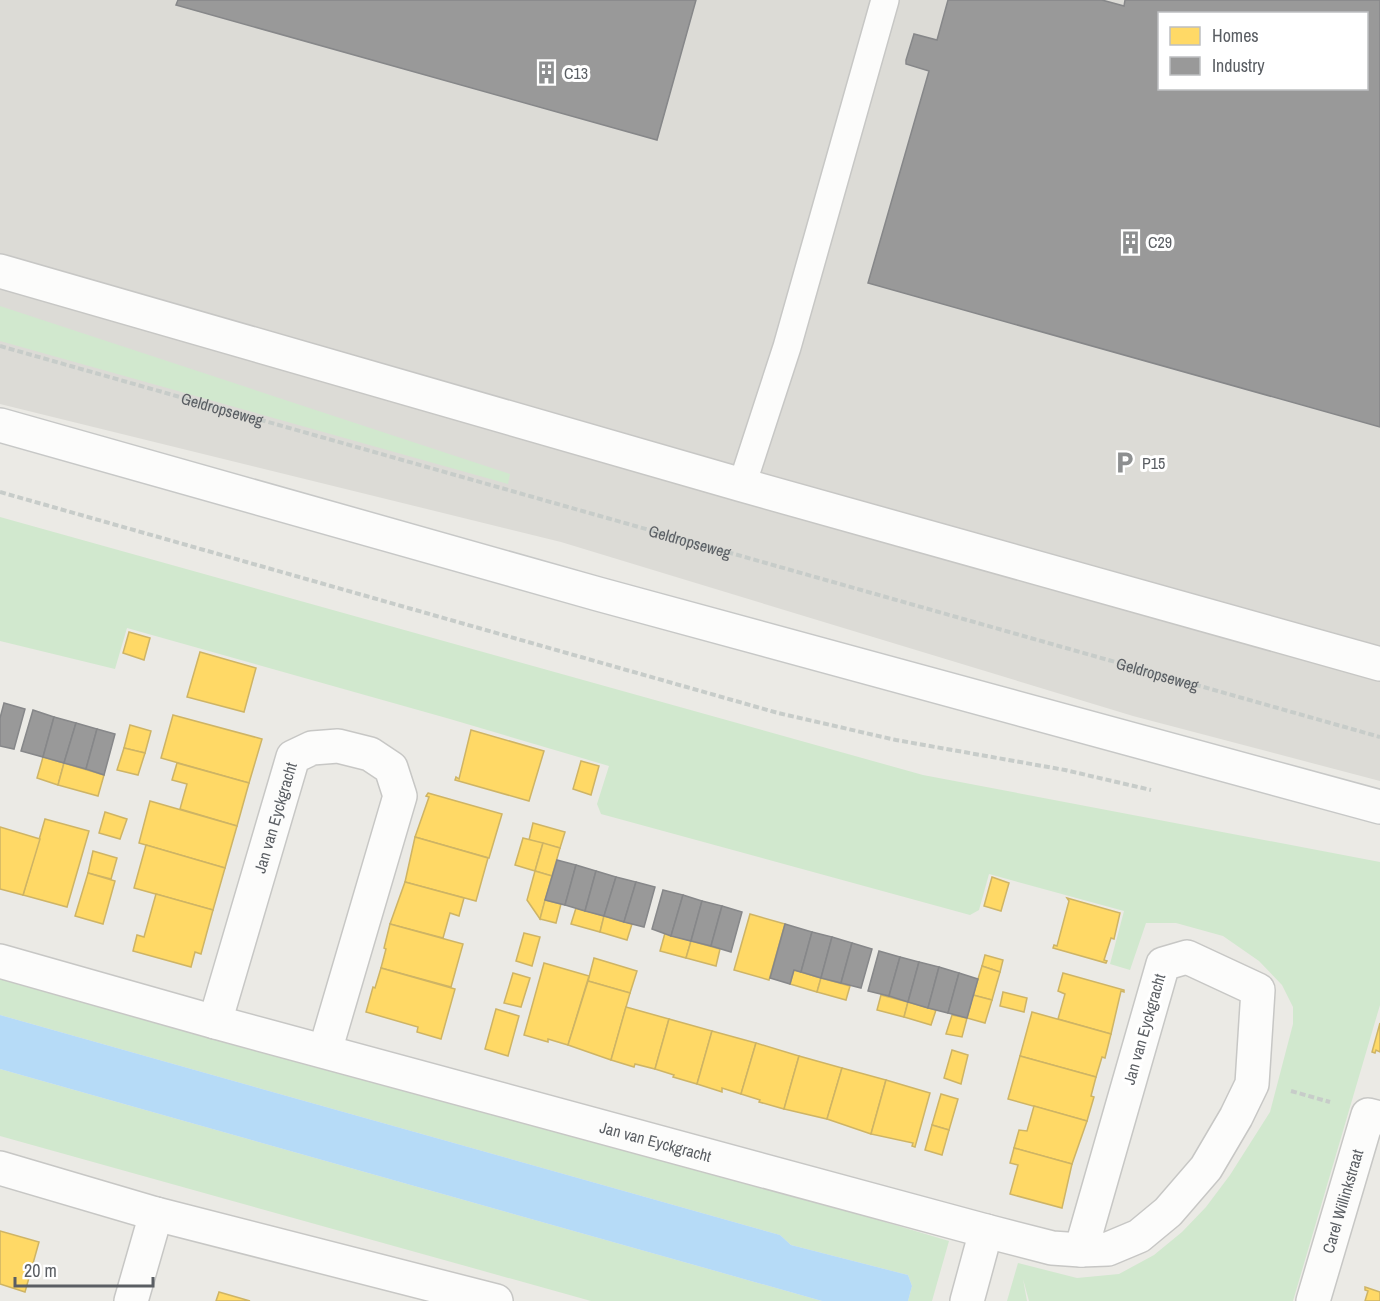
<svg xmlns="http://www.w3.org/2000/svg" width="1380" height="1301" font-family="'Archivo Narrow',sans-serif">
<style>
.industrial{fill:#dcdbd6;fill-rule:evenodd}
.green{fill:#d1e8ce}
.water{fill:#b6dbf7}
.homes{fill:#ffd966;stroke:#ceb465;stroke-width:1.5}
.industry{fill:#999;stroke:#868789;stroke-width:1.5;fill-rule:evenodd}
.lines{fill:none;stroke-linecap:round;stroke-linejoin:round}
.service-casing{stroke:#c7c7c5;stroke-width:30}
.minor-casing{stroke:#c7c7c5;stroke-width:36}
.secondary-casing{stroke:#c7c8c7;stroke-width:36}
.path{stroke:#c7ccc9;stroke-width:4;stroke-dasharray:6 3;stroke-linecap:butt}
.service{stroke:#fcfcfb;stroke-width:27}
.minor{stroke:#fcfcfb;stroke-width:33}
.secondary{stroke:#fcfcfb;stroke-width:33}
.labels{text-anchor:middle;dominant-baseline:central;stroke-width:6;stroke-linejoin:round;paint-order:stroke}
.poi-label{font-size:16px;fill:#5a5e63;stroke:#fff;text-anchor:start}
.street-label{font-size:16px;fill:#5a5e63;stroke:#fff}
</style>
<rect width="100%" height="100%" fill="#ebeae5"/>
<path class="industrial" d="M0,0H1380V781L1133,716L561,542L0,404ZM1160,14H1366V88H1160Z"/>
<g class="green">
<polygon points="0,306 510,474 508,484 0,341"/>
<polygon points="0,517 923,775 1380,862 1380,1005 1293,1301 1029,1301 1023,1279 1027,1301 1007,1301 1018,1263 1077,1278 1119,1274 1154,1255 1182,1232 1206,1207 1230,1175 1270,1112 1293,1024 1293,1007 1282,985 1259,961 1223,936 1176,923 1146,923 1130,970 1110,964 1124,911 989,874 979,910 970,915 601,814 597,804 609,766 450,719 127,628 115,669 0,641"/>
<polygon points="0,971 744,1180 949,1241 932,1301 908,1301 912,1286 908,1275 791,1245 780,1235 0,1015"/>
<polygon points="0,1069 822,1301 845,1301 591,1301 0,1136"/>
</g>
<polygon class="water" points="0,1015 780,1235 791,1245 908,1275 912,1286 908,1301 822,1301 0,1069"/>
<g class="homes">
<polygon points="129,632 150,638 144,660 123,653"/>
<polygon points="200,652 256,668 244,712 187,697"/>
<polygon points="173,715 262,739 249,783 161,758"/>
<polygon points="130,725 151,731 145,753 124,748"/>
<polygon points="471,730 544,751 529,801 455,780 456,777 459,779"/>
<polygon points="124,748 145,753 138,775 117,770"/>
<polygon points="43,757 64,763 58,785 37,778"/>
<polygon points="581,761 599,766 591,795 573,789"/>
<polygon points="64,763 104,775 98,796 58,785"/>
<polygon points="177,763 249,783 237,826 180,809 187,784 172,780"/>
<polygon points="428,793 502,814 489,858 415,837 429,797 426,796"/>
<polygon points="150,801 237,826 225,868 139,843"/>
<polygon points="105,812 127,819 120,839 99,833"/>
<polygon points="45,819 89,831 67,907 23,895"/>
<polygon points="533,823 565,832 560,848 529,840"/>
<polygon points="0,827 40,839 23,895 0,889"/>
<polygon points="415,837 488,858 476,901 405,882"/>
<polygon points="523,838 543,843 535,871 515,865"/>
<polygon points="543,843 560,848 552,876 535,871"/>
<polygon points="146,845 225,868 213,910 134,888"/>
<polygon points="93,851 117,858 111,879 88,873"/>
<polygon points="535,871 552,876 540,919 527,900"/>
<polygon points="88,873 115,881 103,924 75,916"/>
<polygon points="992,877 1009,883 1001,911 984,906"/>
<polygon points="405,882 464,898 459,916 450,913 443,938 390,924"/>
<polygon points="156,894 213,910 201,954 195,952 191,967 133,951 137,935 144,937"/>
<polygon points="1067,898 1120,913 1114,939 1111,938 1104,960 1107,961 1106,963 1053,948 1054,945 1057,946 1069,901"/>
<polygon points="545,900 561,904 556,923 540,919"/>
<polygon points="576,908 604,916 600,932 571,924"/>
<polygon points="750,914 785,924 769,980 734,970"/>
<polygon points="604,916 632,924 627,940 600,932"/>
<polygon points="390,924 463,944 451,987 381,968 386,949 384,948"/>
<polygon points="524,933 540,937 532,966 516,961"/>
<polygon points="665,933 691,941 686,958 660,951"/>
<polygon points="691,941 720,949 716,966 686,958"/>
<polygon points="985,955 1003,960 1000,972 982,966"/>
<polygon points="594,958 637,971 630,993 588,981"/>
<polygon points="544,963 589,976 568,1045 548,1039 548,1042 524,1035"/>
<polygon points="982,966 1000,972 992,1000 973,995"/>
<polygon points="381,968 455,989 441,1039 417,1032 418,1027 366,1012 373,987 375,988"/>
<polygon points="794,970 821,978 817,992 790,984"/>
<polygon points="513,973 530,978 521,1007 504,1003"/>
<polygon points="1063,973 1124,990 1124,992 1121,991 1111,1034 1058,1019 1065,994 1058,991"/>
<polygon points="821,978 850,986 846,1000 817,992"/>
<polygon points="588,981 630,993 611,1060 568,1045"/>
<polygon points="1003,992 1027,998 1024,1012 1000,1006"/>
<polygon points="881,995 908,1002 904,1017 877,1010"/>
<polygon points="973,995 992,1000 985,1023 967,1018"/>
<polygon points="908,1002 936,1010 931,1025 904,1017"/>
<polygon points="626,1007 669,1019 655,1069 635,1064 634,1067 611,1060"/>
<polygon points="496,1009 519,1016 508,1056 485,1049"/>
<polygon points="1032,1012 1111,1034 1105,1058 1102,1057 1096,1077 1020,1056"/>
<polygon points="952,1015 967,1018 962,1037 946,1034"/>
<polygon points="669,1019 712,1031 697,1084 673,1077 674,1075 655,1069"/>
<polygon points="1380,1023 1380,1052 1376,1050 1375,1053 1372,1052"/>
<polygon points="712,1031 756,1043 741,1094 722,1088 722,1092 697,1084"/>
<polygon points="756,1043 799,1056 784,1109 759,1102 760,1100 741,1094"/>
<polygon points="952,1050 968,1055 961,1084 944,1078"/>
<polygon points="799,1056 842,1068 827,1119 784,1109"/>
<polygon points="1020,1056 1096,1077 1091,1096 1094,1097 1087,1121 1008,1099"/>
<polygon points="842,1068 886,1080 871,1134 827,1119"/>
<polygon points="886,1080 930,1093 915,1147 912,1146 913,1143 871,1134"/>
<polygon points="941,1094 958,1099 949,1130 932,1125"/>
<polygon points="1034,1106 1087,1121 1072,1164 1014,1148 1019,1130 1027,1131"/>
<polygon points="932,1125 949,1130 942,1155 925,1150"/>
<polygon points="1014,1148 1072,1164 1062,1208 1010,1194 1018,1165 1010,1163"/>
<polygon points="0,1231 39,1242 25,1292 0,1284"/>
<polygon points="1365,1287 1380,1292 1380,1301 1365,1301 1368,1291 1365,1290"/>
<polygon points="219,1292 250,1301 216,1301"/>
</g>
<g class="industry">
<polygon points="178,0 696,0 657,140 176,5"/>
<path d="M948,0H1102L1124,6L1125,0H1380V427L868,283L929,71L906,64V60L914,34L937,40ZM1160,14H1366V88H1160Z"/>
<polygon points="4,703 25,709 14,749 0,746 0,718"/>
<polygon points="33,710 54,717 43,757 21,751"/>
<polygon points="54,717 76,723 64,763 43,757"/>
<polygon points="76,723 97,729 86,769 64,763"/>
<polygon points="97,729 115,734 104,775 86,769"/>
<polygon points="557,860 576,865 565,905 545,900"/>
<polygon points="576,865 596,871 585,911 565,905"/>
<polygon points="596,871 616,877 604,916 585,911"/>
<polygon points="616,877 636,882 624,922 604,916"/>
<polygon points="636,882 655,887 644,927 624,922"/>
<polygon points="663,890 683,895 671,936 652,929"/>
<polygon points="683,895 702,901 691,941 671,936"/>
<polygon points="702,901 722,906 711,946 691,941"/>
<polygon points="722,906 742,912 731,952 711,946"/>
<polygon points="785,924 812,932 801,972 794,970 790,984 770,978"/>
<polygon points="812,932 832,937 821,978 801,972"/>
<polygon points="832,937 852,943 841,983 821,978"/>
<polygon points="852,943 872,949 861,988 841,983"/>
<polygon points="879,951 900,957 889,996 868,991"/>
<polygon points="900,957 919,962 908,1002 889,996"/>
<polygon points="919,962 939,967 928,1008 908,1002"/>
<polygon points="939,967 959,973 948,1013 928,1008"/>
<polygon points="959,973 978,979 967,1018 948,1013"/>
</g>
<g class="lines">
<defs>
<polyline id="service" points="742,485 787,347 885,0"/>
<g id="minor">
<polyline points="0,271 742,485 1380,664"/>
<polygon points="1187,957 1258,990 1252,1084 1236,1117 1206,1168 1168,1212 1139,1236 1108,1249 1081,1250 1163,964"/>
<path id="s2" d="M0,961L215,1022L986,1231L1052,1248L1081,1250"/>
<path id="s3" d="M215,1022L293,757L312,748L338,746L370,754L391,768L400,796L325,1051"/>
<polyline points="0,1168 156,1214 496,1301"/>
<polyline points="131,1301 156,1214"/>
<polyline points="967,1301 986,1231"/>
<path id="s4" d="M1313,1301L1368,1115L1380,1118"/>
</g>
<polyline id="secondary" points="0,425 598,594 1380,807"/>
</defs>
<use href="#service" class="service-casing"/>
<use href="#minor" class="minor-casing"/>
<use href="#secondary" class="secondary-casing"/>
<g class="path">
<path id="s1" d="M0,346L1380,737"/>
<polyline points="0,492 778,713 896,740 1065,770 1151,790"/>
<polyline points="1291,1091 1330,1102"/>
</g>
<use href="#service" class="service"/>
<use href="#minor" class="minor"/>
<use href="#secondary" class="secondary"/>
</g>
<defs>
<symbol id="building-bare" viewBox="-9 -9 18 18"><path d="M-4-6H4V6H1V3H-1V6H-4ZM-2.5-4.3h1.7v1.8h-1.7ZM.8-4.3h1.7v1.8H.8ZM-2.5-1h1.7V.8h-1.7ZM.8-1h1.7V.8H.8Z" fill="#8d8f90" stroke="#fff" stroke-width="2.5" paint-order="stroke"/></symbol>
<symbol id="parking-bare" viewBox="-9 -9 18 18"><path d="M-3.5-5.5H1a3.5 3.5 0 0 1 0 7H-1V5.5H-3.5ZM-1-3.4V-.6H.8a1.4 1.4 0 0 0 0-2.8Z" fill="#8d8f90" stroke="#fff" stroke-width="2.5" paint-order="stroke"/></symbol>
</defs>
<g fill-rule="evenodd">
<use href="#building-bare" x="530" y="56" width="33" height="33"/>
<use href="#building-bare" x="1114" y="226" width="33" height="33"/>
<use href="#parking-bare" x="1108" y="446" width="33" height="33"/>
</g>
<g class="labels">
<g class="poi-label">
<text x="564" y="73">C13</text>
<text x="1148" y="242">C29</text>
<text x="1142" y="463">P15</text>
</g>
<g class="street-label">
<text stroke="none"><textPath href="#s1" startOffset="231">Geldropseweg</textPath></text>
<text stroke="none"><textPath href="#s1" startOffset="717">Geldropseweg</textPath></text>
<text stroke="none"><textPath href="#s1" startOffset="1203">Geldropseweg</textPath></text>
<text stroke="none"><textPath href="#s3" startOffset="213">Jan van Eyckgracht</textPath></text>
<text transform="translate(1144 1029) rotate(-74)">Jan van Eyckgracht</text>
<text stroke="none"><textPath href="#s2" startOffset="680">Jan van Eyckgracht</textPath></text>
<text stroke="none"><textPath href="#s4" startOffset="104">Carel Willinkstraat</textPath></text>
</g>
</g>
<rect x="1158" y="12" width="210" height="78" fill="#ffffff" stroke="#bdbfc1" stroke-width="1.5"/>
<rect x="1170" y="27" width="30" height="18" fill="#ffd966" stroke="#bdbfc1" stroke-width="1.5"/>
<text x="1212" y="42" font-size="18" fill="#5a5e63">Homes</text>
<rect x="1170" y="57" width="30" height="18" fill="#999999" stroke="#bdbfc1" stroke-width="1.5"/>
<text x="1212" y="72" font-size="18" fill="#5a5e63">Industry</text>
<path d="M15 1277v9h138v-9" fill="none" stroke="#5a5e63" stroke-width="3"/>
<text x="24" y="1277" font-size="18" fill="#5a5e63" stroke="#ffffff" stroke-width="4.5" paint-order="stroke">20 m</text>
</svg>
